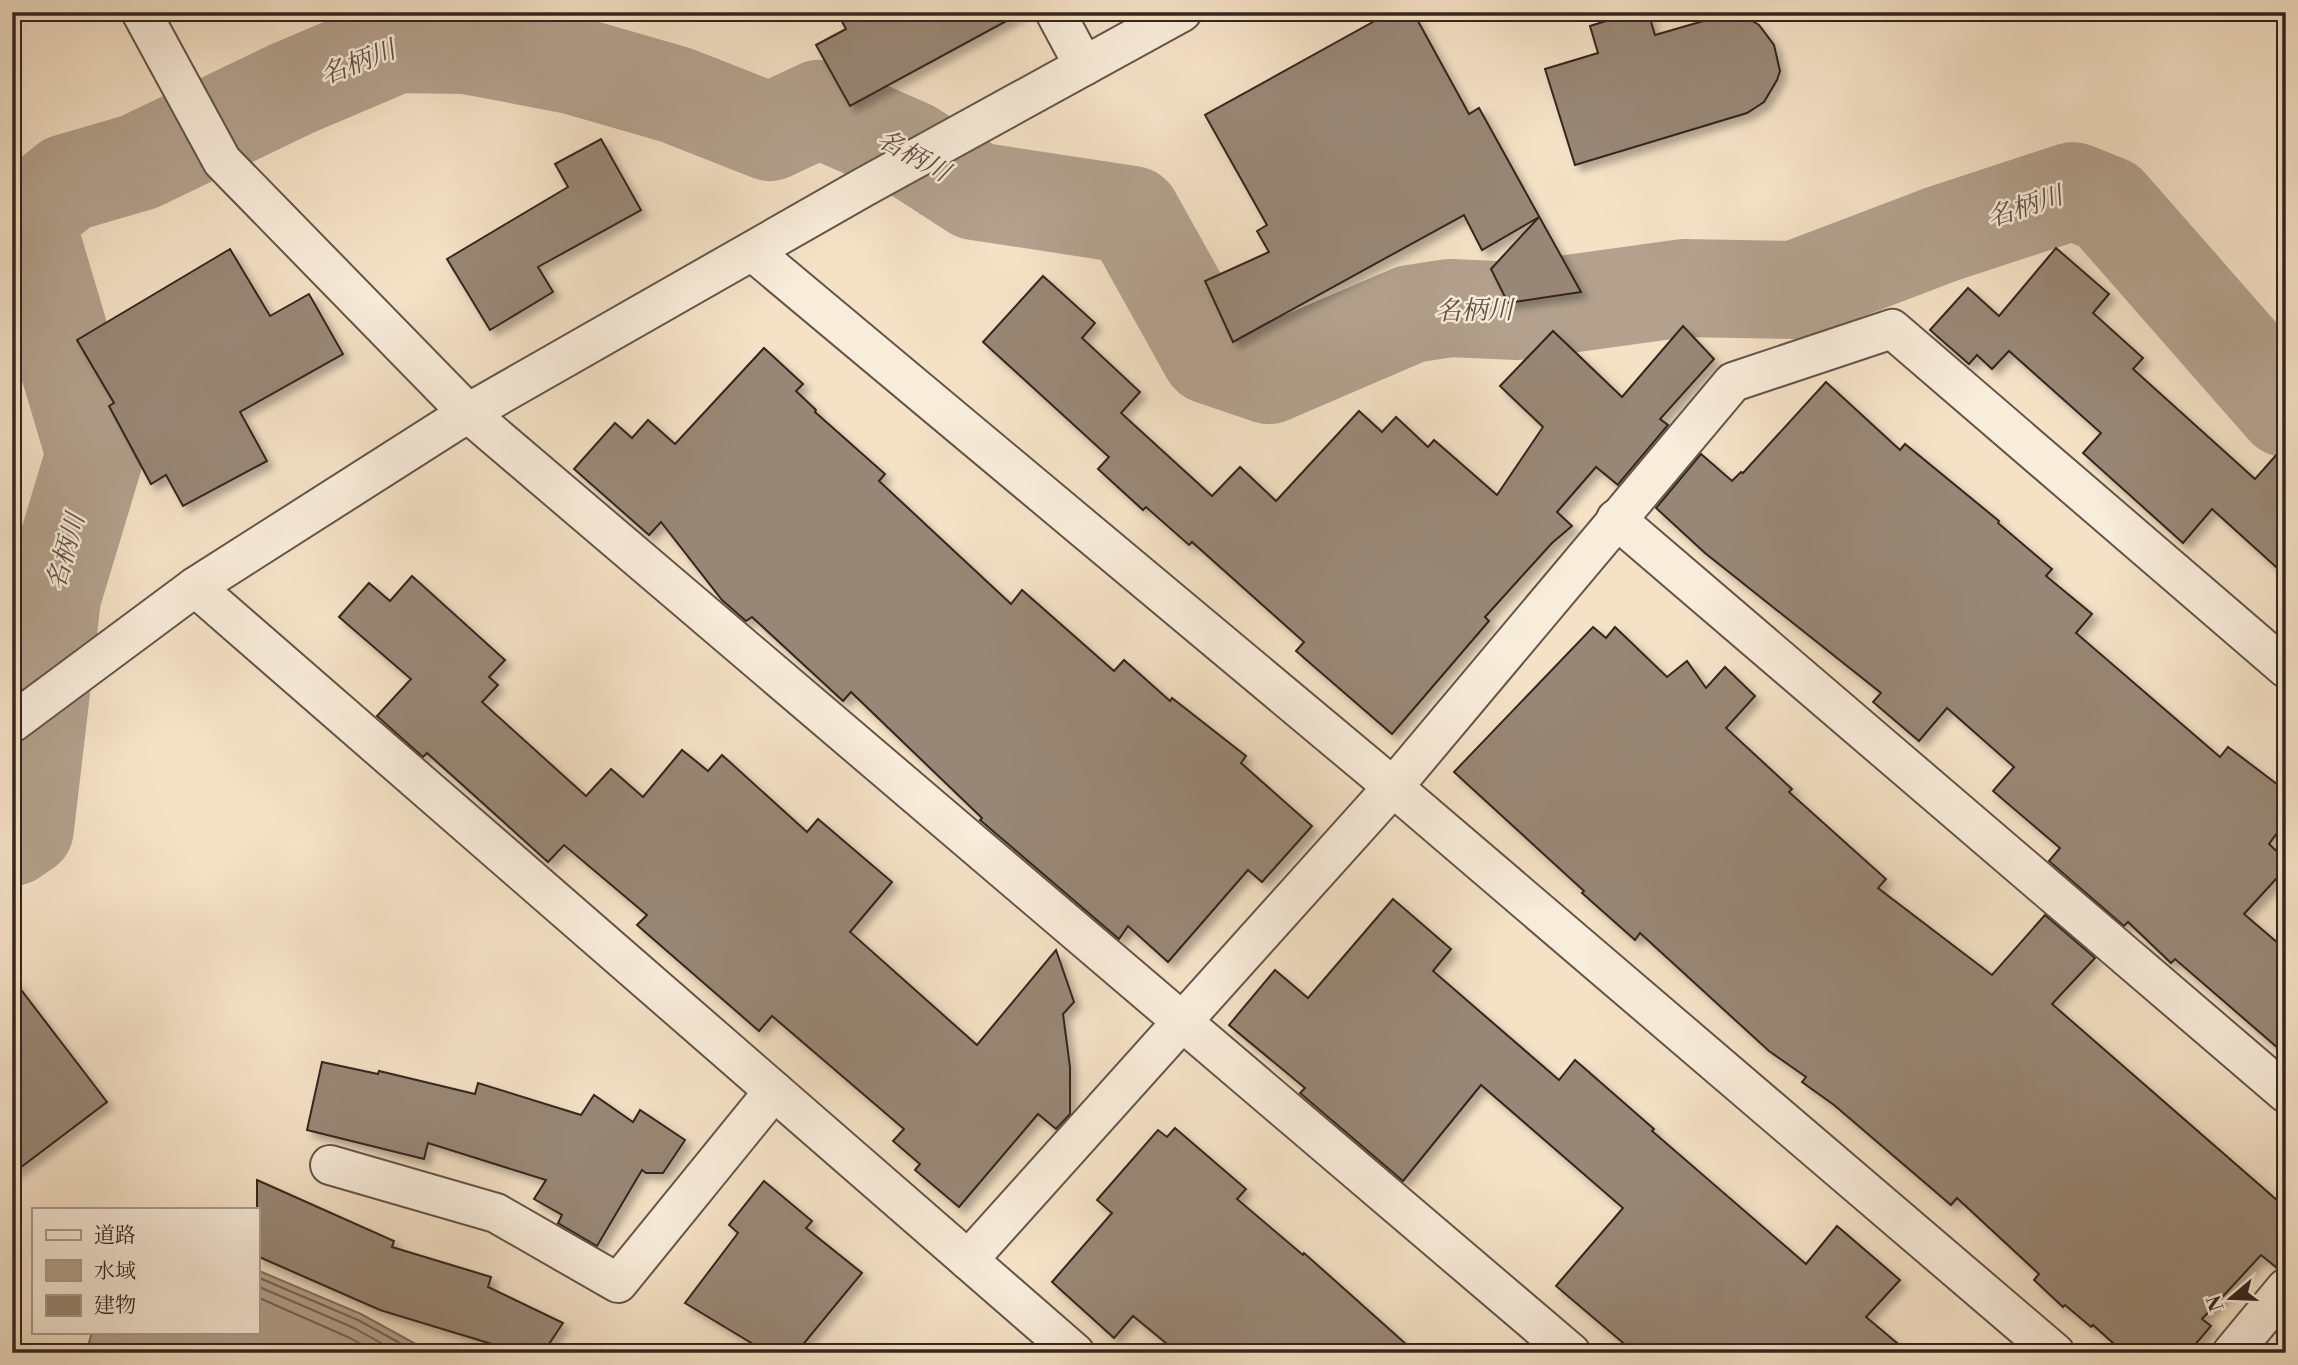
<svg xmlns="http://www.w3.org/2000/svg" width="2298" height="1365" font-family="'Libre Bodoni','Noto Serif JP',serif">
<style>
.water{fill:#b3a18d;stroke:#806f61;stroke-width:2}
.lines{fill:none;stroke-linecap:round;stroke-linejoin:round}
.shore{stroke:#746356;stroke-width:2}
.river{stroke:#b3a18d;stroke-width:98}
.building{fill:#988776;stroke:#34251f;stroke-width:2;filter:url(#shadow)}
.minor-casing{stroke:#645449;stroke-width:42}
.minor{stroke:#f8ecda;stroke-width:38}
.labels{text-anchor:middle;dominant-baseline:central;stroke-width:5;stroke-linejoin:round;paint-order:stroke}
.water-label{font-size:26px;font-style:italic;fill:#605046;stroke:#f8ecda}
</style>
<defs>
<filter id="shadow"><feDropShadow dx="6" dy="6" stdDeviation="3.5" flood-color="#0004"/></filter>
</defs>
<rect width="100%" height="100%" fill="#f4e1c6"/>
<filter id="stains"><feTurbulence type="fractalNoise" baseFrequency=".00286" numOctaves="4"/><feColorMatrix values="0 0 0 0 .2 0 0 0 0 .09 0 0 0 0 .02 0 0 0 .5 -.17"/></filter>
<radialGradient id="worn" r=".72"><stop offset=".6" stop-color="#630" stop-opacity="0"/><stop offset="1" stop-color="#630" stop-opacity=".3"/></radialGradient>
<polygon class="water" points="257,1270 361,1314 432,1353 86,1353 92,1332 257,1332"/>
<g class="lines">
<g class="shore">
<polyline points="257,1277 358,1320 418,1353"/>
<polyline points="257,1286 354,1328 399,1353"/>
<polyline points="257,1297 350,1338 377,1353"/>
</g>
<polyline class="river" points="12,837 25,828 52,597 95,454 28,229 41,204 67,183 139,162 291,89 397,44 467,45 572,65 676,95 770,132 819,109 910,149 975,191 1132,215 1210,355 1269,375 1411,314 1450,308 1518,311 1684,288 1795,290 1942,234 2073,191 2108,205 2286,408"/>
</g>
<g class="building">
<polygon points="837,12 1023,12 850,106 816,45 846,29"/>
<polygon points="1391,12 1413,12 1469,114 1479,108 1581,292 1508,303 1491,269 1539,217 1482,250 1464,215 1233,342 1205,281 1269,252 1257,231 1267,225 1205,115"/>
<polygon points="1635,12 1648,12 1655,35 1717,17 1732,15 1749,19 1759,25 1774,45 1780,71 1777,80 1764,102 1747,113 1575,165 1545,69 1598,53 1590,26"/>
<polygon points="601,139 641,210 538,267 553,292 490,330 447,259 568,187 555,164"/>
<polygon points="2056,248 2109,294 2093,313 2143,358 2133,369 2255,479 2286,444 2286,576 2212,509 2183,543 2083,453 2101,433 2009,351 1992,369 1977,355 1969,364 1930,330 1968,288 1999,316"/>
<polygon points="230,249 270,316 309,294 343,354 240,412 267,461 183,506 166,475 151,484 109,406 114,403 77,340"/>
<polygon points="1043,276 1095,323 1082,338 1140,392 1121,413 1212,496 1240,467 1276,501 1359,411 1382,432 1396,417 1428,447 1434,440 1497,495 1543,427 1500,386 1553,331 1622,397 1683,326 1714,359 1660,419 1668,425 1620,482 1618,485 1596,467 1557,512 1572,526 1552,543 1485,617 1489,621 1392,734 1296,651 1304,642 1192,542 1189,545 1146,507 1143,510 1098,469 1109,457 983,342"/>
<polygon points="764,348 803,384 796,391 816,410 815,412 885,474 879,481 1011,604 1022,590 1114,671 1124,660 1170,701 1172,698 1246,756 1241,763 1312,826 1262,882 1248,870 1168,962 1128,926 1119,939 980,820 982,818 851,692 843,701 752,617 746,621 722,600 661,522 649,535 574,469 615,423 632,438 648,420 675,444"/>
<polygon points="1826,382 1900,450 1905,444 1999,521 1998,523 2052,569 2046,576 2092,614 2076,633 2220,757 2228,747 2286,791 2286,821 2269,844 2286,860 2286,868 2244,914 2286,950 2286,1055 2175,959 2171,963 2128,922 2124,926 2049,861 2060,848 1993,791 2014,767 1947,708 1919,741 1873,702 1881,693 1705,553 1656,508 1701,454 1732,481 1741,472 1743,473"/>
<polygon points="412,576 505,660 489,677 498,685 482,702 586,796 611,769 643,797 682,750 708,771 722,755 807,832 818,819 892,882 850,932 977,1045 1056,950 1074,1002 1063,1014 1070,1067 1070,1114 1056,1129 1038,1114 959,1207 915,1170 920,1164 893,1141 904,1129 772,1016 759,1031 637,925 647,915 564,845 548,862 427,753 423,757 377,716 411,679 339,617 369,583 390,601"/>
<polygon points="1593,627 1606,638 1615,627 1667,677 1687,661 1706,688 1725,667 1755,696 1726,728 1792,789 1789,792 1886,879 1878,888 1992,975 2045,915 2095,958 2052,1004 2286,1208 2286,1267 2277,1268 2261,1255 2202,1319 2211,1326 2188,1353 2124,1353 2093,1325 2091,1327 2065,1305 2063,1307 2034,1280 2039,1274 1957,1198 1951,1205 1834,1105 1802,1082 1806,1077 1769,1051 1640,933 1635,940 1582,893 1584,891 1454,772"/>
<polygon points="1393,899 1451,949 1433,971 1559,1080 1575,1060 1654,1129 1652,1131 1806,1264 1837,1226 1900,1280 1866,1317 1909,1353 1635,1353 1556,1286 1623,1208 1481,1085 1403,1181 1300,1093 1305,1088 1229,1025 1275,970 1308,998"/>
<polygon points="12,978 107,1102 12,1174"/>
<polygon points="322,1062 378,1074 379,1071 475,1094 478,1083 581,1115 594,1095 633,1122 640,1110 685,1140 663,1173 646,1173 642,1170 597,1246 558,1223 562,1215 534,1199 546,1180 428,1143 424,1159 307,1130"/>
<polygon points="1175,1128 1246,1189 1237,1199 1303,1255 1304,1253 1416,1353 1178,1353 1133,1316 1114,1338 1052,1282 1112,1213 1097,1200 1158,1130 1167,1137"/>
<polygon points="257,1180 394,1241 392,1247 491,1277 488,1287 563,1323 543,1353 492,1353 495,1345 380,1310 257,1256"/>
<polygon points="764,1181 812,1221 806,1228 862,1273 796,1353 768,1353 685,1303 738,1233 729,1225"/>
</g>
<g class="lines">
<defs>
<g id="minor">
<polyline points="141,12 222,161 468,413 1571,1353"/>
<polyline points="1055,12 1084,66"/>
<polyline points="753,252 1393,787 2055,1353"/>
<polyline points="1616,519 2286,1093"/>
<polyline points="195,587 1075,1353"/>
<polyline points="12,723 195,587 468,413 864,187 1182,12"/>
<polyline points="330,1165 496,1213 618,1283 774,1091"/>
<polyline points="968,1260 1393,787 1733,382 1892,329 2286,668"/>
<polyline points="2232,1353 2286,1288"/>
</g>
</defs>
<use href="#minor" class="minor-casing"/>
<use href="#minor" class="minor"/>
</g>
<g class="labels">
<g class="water-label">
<text transform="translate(358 63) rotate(-21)">名柄川</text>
<text transform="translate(913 156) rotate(29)">名柄川</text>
<text transform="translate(2025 207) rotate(-18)">名柄川</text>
<text transform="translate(1474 311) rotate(-1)">名柄川</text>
<text transform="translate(66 552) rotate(-74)">名柄川</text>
</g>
</g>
<rect width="2298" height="1365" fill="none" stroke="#f4e1c6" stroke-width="42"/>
<rect x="14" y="14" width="2270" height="1337" fill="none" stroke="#34251f" stroke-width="3.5"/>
<rect x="21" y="21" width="2256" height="1323" fill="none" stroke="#34251f" stroke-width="2"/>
<rect x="32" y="1208" width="228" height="126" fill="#f8ecda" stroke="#aa9c8f" stroke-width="2"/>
<rect x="46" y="1230" width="35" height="10" fill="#f8ecda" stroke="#aa9c8f" stroke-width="2"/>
<text x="94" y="1242" font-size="21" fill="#34251f">道路</text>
<rect x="46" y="1260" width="35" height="21" fill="#b3a18d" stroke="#aa9c8f" stroke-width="2"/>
<text x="94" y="1278" font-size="21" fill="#34251f">水域</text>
<rect x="46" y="1295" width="35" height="21" fill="#988776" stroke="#aa9c8f" stroke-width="2"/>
<text x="94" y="1312" font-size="21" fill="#34251f">建物</text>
<g transform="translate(2231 1298) rotate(251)" stroke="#f8ecda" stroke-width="5" paint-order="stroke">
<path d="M0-5L12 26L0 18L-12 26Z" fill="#34251f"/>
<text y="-10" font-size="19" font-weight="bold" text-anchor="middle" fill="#34251f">N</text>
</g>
<rect width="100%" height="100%" filter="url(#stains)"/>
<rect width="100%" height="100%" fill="url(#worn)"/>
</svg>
